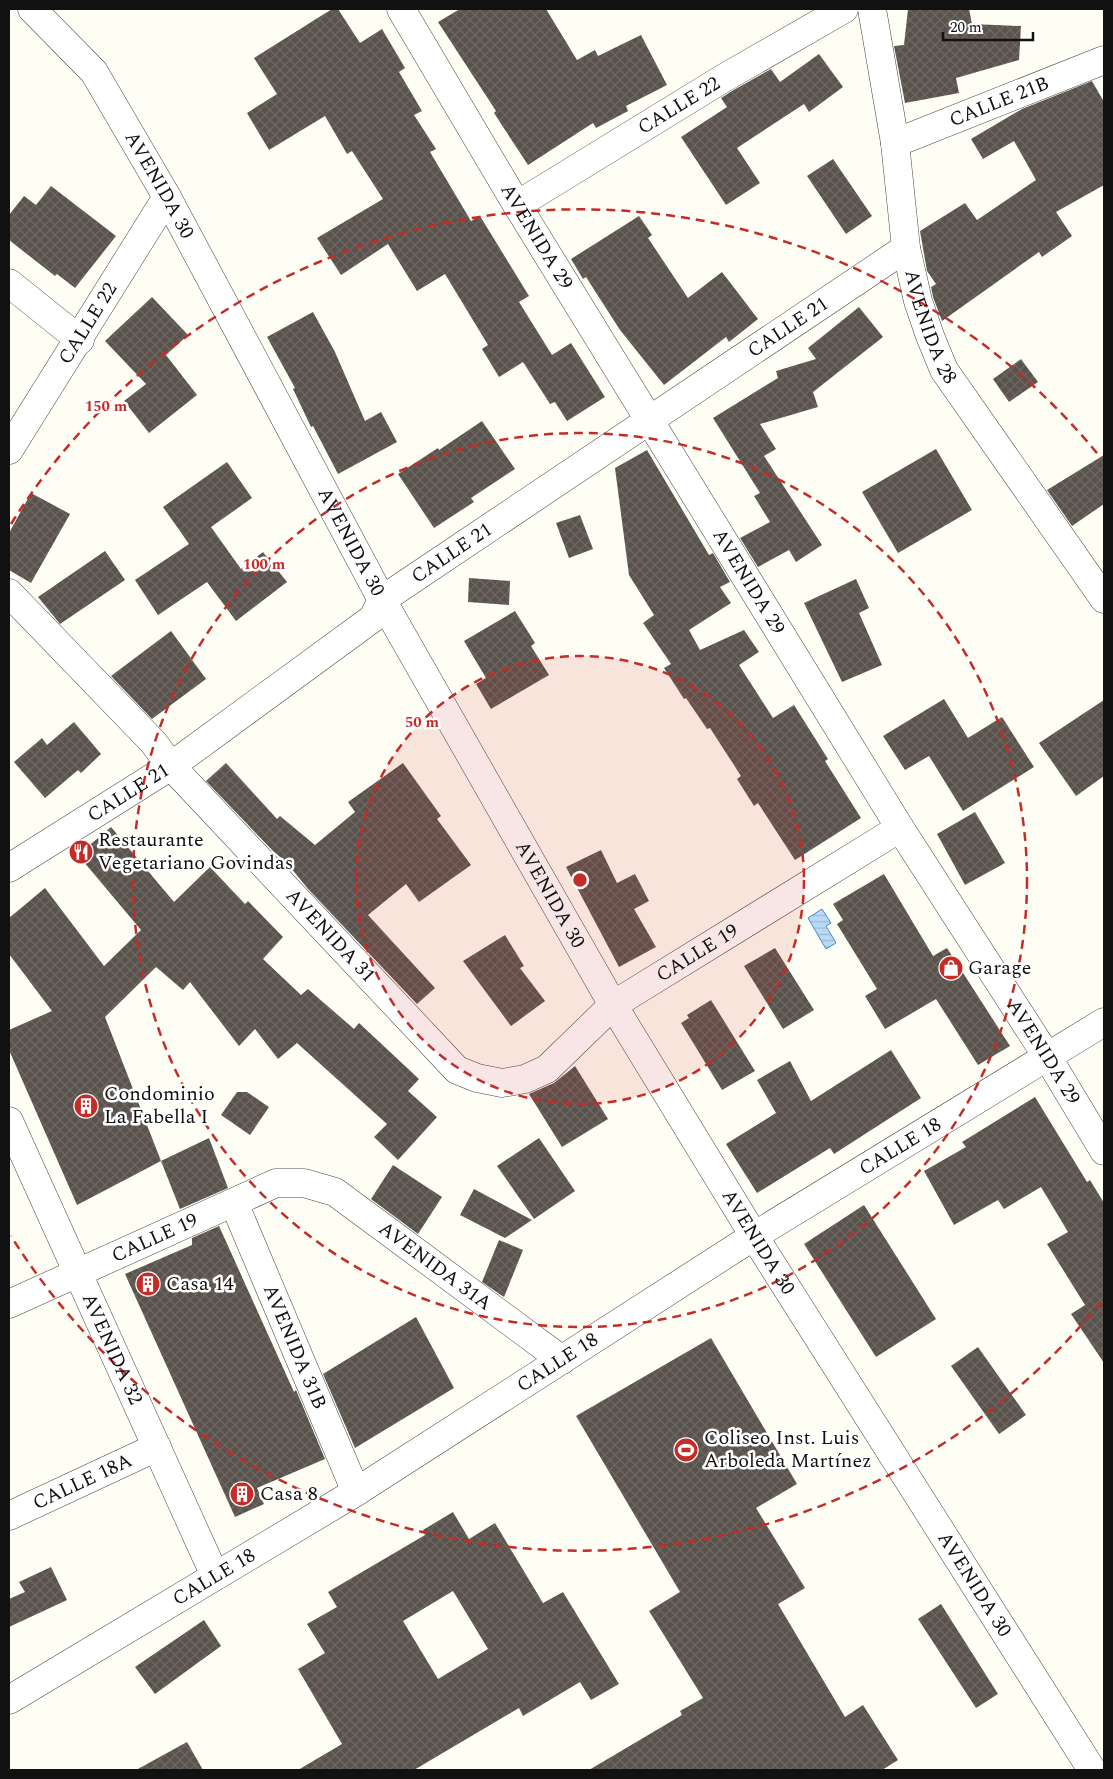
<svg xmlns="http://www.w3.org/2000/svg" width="1113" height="1779" font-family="Spectral,serif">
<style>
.water{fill:url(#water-rules);stroke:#3f8ace}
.building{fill:url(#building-cross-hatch);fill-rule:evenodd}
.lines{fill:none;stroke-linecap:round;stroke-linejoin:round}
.minor-casing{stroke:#444;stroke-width:29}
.minor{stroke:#fff;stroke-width:28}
.ring{fill:none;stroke:#c32c27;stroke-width:2.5;stroke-dasharray:9 6}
.labels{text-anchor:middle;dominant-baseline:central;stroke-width:5;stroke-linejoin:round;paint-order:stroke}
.street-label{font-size:20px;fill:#111;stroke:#fff}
.poi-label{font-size:20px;fill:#111;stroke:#fff;text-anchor:start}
.centre{fill:#c32c27;stroke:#fff;stroke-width:2.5}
.ring-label{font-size:15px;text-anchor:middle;font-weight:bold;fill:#c32c27;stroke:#fff;stroke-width:5;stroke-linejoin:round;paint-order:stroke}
</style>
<defs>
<pattern id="water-rules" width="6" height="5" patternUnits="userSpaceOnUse" patternTransform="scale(1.25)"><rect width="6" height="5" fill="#b9daf7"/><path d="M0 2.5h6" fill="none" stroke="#9ebad3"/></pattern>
<pattern id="building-cross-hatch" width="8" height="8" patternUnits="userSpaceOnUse" patternTransform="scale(1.25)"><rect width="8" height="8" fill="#5a534d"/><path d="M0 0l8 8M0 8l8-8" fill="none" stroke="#6d6762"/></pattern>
</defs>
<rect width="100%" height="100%" fill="#fffef4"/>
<polygon class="water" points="822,909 831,923 826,926 836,943 826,949 808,918"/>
<g class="building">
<polygon points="332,9 338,9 360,43 382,29 405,68 399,72 422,111 414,115 436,149 430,152 471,221 480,216 529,296 519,302 552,355 571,343 605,397 567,421 555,402 550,404 523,362 499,377 482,349 488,345 445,274 417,291 388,244 341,275 317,238 383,199 352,151 347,154 325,116 269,150 247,113 277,94 254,58"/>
<polygon points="460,9 546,9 577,60 595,50 598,56 641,35 667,85 626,106 628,111 596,128 593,123 528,165 494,113 496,111 438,22"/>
<polygon points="908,9 969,9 972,24 1021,26 1019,60 956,78 959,93 905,103 894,46 904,45"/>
<polygon points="819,54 843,87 809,112 804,104 737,148 760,183 726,205 681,137 727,107 721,98 732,91 771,69 780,82"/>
<polygon points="1092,81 1104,102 1104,185 1056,212 1072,236 1042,257 1039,252 942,321 933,297 931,287 936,284 927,271 920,231 965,203 977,220 1036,180 1014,141 983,159 971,139 1022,109"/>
<polygon points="833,159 872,216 846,234 807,176"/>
<polygon points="51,186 116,236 75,288 57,274 55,276 9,240 9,215 24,196 36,205"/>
<polygon points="639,216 652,235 648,238 688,298 722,272 758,319 729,342 726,337 664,385 620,330 586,277 583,279 571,259"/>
<polygon points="152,297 188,335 166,355 197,395 149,433 124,401 146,384 105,341"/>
<polygon points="859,307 883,337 813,392 818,407 760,424 776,449 764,456 822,545 796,562 789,550 758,567 740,538 770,522 754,496 760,493 713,418 778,378 776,371 816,359 808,348"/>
<polygon points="313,312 335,352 365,421 381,412 397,442 338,474 313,426 311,427 293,389 295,388 267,337"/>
<polygon points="1021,359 1038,382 1009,402 993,379"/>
<polygon points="482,421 515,469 471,498 474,502 434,528 398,474 438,448 439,450"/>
<polygon points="936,449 972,510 898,553 862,492"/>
<polygon points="647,450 709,555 713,553 730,582 720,587 731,603 689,630 700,650 744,630 759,652 739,665 773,718 794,705 828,759 825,761 861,818 795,860 758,803 754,806 737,779 741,776 710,728 707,729 686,698 684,699 664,668 671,664 643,623 654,615 629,575 615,468"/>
<polygon points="1104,455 1104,504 1072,526 1047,490"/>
<polygon points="227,462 252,498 211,527 241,569 263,552 287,582 236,621 207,582 158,615 135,580 189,544 163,507"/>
<polygon points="31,493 70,514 31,583 9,570 9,533"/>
<polygon points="580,515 593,549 569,558 556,523"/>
<polygon points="105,551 125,580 60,624 38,597"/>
<polygon points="469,578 510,581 509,605 468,602"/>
<polygon points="856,579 869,608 859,613 882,665 842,682 804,603"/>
<polygon points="515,611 535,643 531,646 549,675 491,709 476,684 486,678 464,641"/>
<polygon points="171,631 206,679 152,719 111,676"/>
<polygon points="944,699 968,738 1002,717 1034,767 963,811 929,756 905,770 883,736"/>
<polygon points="1104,700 1104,776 1076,796 1039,743"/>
<polygon points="74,722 101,754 81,773 78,770 45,798 14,762 42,738 47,745"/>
<polygon points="226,763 277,819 280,816 315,845 355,812 348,802 403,763 441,816 437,819 471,865 419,902 406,884 368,915 435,988 417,1004 308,889 287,863 272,850 206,781"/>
<polygon points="975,812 1005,863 965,885 937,834"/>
<polygon points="111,827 174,902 210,867 245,904 248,901 283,937 263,959 301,995 308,989 354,1029 359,1023 419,1079 408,1091 437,1117 398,1160 374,1137 387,1124 297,1043 278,1059 255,1029 239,1046 190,982 183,990 156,967 105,1017 161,1161 77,1205 9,1050 9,1030 52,1011 9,954 9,918 45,888 104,966 141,930 78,855"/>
<polygon points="601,850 617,883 635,874 649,901 634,909 656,947 619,967 566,867"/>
<polygon points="884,874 933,956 947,948 1010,1046 978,1065 936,999 885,1029 865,996 877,989 837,924 843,920 833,904"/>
<polygon points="505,935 524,966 520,968 545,1001 511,1026 463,961"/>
<polygon points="775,948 814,1010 783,1029 744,966"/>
<polygon points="711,1000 755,1071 722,1090 681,1023 689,1018 687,1015"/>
<polygon points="891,1050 921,1098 834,1154 830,1148 757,1193 726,1144 776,1113 757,1080 790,1061 811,1101"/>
<polygon points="575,1066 608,1119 562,1147 529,1094 554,1083"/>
<polygon points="237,1092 247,1092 269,1107 250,1135 221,1115"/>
<polygon points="1035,1097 1087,1182 1090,1180 1104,1203 1104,1363 1071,1314 1085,1305 1047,1244 1068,1232 1041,1187 1004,1209 998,1200 954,1225 924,1171 966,1147 962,1142"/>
<polygon points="209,1138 228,1188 180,1209 161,1161"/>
<polygon points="539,1138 575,1191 534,1219 497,1166"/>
<polygon points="393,1165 442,1197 418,1234 371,1199"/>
<polygon points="474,1189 532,1220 505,1238 460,1215"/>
<polygon points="864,1205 936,1319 876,1357 804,1244"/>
<polygon points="219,1226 294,1392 296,1390 325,1459 257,1488 264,1504 235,1517 125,1274 192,1245 192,1238"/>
<polygon points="499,1240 523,1250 504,1297 482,1282"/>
<polygon points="416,1317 454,1388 355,1448 323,1374"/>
<polygon points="711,1338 797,1484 756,1508 805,1588 778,1604 845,1717 863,1705 898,1760 882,1770 589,1770 682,1715 680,1711 703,1698 649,1611 680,1592 576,1416"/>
<polygon points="978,1347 1026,1415 999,1434 951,1366"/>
<path d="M453,1512L469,1539L495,1523L543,1603L563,1592L619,1684L591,1700L580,1682L523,1716L519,1708L414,1770H298L342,1744L298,1669L325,1653L307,1624L337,1607L328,1592L425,1535L423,1530ZM453,1591L488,1649L438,1679L403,1621Z"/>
<polygon points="51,1567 67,1600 9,1627 9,1599 25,1592 19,1582"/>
<polygon points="941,1604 998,1694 976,1708 918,1619"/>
<polygon points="204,1620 221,1646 155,1694 135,1667"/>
<polygon points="187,1742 203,1770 136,1770"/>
</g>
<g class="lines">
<defs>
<g id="minor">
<path id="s1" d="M32,9L94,72L167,197L382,600L613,1005L754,1236L1092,1770"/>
<path id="s2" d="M401,9L517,205L900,828L1048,1058L1104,1151"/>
<path id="s3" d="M872,9L895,143L906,248L918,301L930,336L944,370L1104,599"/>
<path id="s4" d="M895,143L1104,60"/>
<path id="s5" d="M517,205L724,78L844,9"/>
<polyline points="9,283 80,340"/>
<path id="s6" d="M9,450L167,197"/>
<path id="s7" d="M9,593L153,742L171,766L457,1070L477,1078L502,1083L525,1079L547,1069L613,1005L900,828"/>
<path id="s8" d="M9,868L171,766L373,618L382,600L404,585L906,248"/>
<path id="s9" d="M9,1121L215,1576"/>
<path id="s10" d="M234,1203L356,1492"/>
<path id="s11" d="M9,1304L276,1183H304L335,1192L562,1360"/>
<path id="s12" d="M9,1516L157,1447"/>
<path id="s13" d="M9,1700L356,1492L754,1236L1104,1022"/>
</g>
</defs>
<use href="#minor" class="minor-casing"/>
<use href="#minor" class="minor"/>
</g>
<circle cx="580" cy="880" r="224" fill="#c32c27" fill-opacity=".12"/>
<g class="ring">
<circle cx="580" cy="880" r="224"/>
<circle cx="580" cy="880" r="447"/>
<path d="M1101 1302A671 671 0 0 1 11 1236M11 524A671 671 0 0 1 1101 458"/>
</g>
<defs>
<symbol id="restaurant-disc" viewBox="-11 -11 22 22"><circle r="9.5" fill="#c32c27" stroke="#fff"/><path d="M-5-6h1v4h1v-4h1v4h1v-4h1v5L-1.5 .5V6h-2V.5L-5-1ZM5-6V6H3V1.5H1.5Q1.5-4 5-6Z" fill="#fff"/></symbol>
<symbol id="shop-disc" viewBox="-11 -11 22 22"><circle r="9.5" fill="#c32c27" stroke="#fff"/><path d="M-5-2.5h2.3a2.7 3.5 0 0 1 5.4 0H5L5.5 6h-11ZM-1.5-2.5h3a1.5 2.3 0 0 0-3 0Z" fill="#fff"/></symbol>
<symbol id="building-disc" viewBox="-11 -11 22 22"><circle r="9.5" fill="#c32c27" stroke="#fff"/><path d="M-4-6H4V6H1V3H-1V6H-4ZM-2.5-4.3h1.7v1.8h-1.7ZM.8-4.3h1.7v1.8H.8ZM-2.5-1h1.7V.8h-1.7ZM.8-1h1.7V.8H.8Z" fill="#fff"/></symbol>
<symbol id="stadium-disc" viewBox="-11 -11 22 22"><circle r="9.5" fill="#c32c27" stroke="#fff"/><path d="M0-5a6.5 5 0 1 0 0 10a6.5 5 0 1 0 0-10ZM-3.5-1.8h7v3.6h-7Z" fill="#fff"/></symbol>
</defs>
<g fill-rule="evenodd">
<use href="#restaurant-disc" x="67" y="838" width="28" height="28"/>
<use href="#shop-disc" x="937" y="954" width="28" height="28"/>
<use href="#building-disc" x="72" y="1092" width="28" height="28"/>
<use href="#building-disc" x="134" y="1270" width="28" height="28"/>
<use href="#stadium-disc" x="672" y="1436" width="28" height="28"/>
<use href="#building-disc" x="228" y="1480" width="28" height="28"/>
</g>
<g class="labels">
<g class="street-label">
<text stroke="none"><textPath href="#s4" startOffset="112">CALLE 21B</textPath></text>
<text stroke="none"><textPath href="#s5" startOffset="190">CALLE 22</textPath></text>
<text stroke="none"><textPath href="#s1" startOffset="219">AVENIDA 30</textPath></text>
<text stroke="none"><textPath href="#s2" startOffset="265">AVENIDA 29</textPath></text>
<text stroke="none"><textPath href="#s6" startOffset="149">CALLE 22</textPath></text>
<text stroke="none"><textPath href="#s3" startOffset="324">AVENIDA 28</textPath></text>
<text stroke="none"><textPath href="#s8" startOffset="951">CALLE 21</textPath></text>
<text stroke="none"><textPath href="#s1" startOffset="624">AVENIDA 30</textPath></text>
<text stroke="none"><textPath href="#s8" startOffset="546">CALLE 21</textPath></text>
<text stroke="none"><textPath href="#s2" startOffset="670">AVENIDA 29</textPath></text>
<text stroke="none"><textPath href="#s8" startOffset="141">CALLE 21</textPath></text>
<text stroke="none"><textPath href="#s1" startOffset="1029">AVENIDA 30</textPath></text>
<text stroke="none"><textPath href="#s7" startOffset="470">AVENIDA 31</textPath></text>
<text stroke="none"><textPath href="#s7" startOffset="940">CALLE 19</textPath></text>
<text stroke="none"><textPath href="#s2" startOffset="1225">AVENIDA 29</textPath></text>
<text stroke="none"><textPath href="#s13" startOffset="1049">CALLE 18</textPath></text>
<text stroke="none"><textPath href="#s11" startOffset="160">CALLE 19</textPath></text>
<text stroke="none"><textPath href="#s1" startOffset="1434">AVENIDA 30</textPath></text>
<text stroke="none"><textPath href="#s11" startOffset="478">AVENIDA 31A</textPath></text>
<text stroke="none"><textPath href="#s10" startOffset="156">AVENIDA 31B</textPath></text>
<text stroke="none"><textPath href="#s9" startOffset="250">AVENIDA 32</textPath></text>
<text stroke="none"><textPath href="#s13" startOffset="644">CALLE 18</textPath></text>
<text stroke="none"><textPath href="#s12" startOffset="81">CALLE 18A</textPath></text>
<text stroke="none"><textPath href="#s13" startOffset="239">CALLE 18</textPath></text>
<text stroke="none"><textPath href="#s1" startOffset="1839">AVENIDA 30</textPath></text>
</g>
<g class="poi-label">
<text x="98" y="840">Restaurante<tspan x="98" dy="23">Vegetariano Govindas</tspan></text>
<text x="968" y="968">Garage</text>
<text x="104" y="1094">Condominio<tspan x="104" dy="23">La Fabella I</tspan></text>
<text x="166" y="1284">Casa 14</text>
<text x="704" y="1438">Coliseo Inst. Luis<tspan x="704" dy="23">Arboleda Martínez</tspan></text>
<text x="260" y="1494">Casa 8</text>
</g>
</g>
<circle cx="580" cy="880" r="8" class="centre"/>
<g class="ring-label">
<text x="106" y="411">150 m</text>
<text x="264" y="569">100 m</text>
<text x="422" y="727">50 m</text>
</g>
<rect width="1113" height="1779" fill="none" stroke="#111111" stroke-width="20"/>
<path d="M943 32v8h90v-8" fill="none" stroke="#111111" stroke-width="2.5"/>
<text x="950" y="32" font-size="15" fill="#111111" stroke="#ffffff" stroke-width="4" paint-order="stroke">20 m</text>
</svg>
